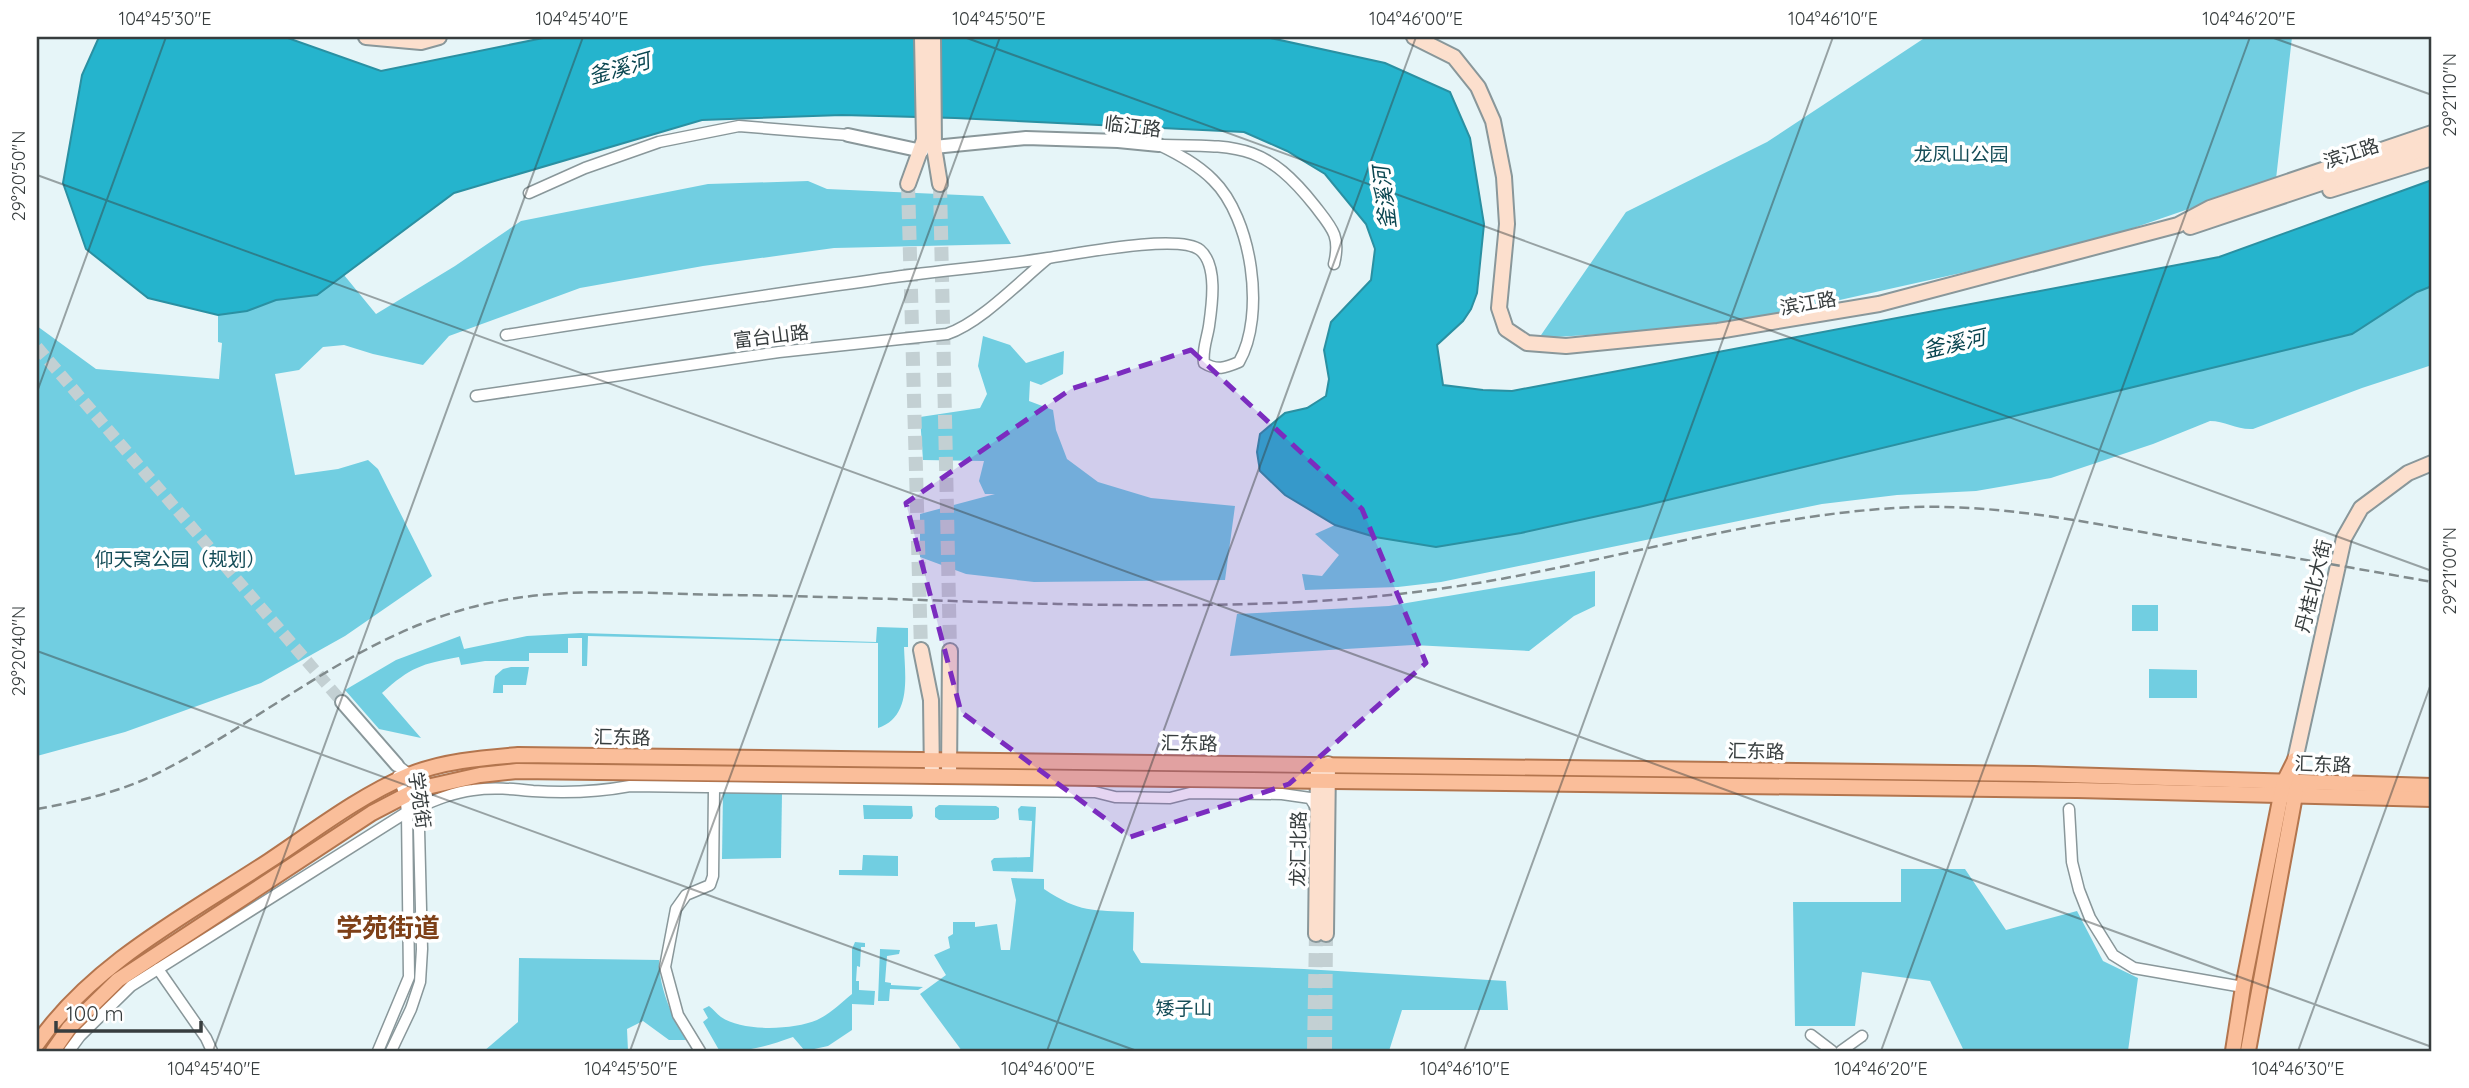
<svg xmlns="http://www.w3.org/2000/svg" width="2469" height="1088" font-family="Quicksand,'Noto Sans SC',sans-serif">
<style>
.green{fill:#71cee1}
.water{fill:#25b4cd;stroke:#2a90a2;stroke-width:2}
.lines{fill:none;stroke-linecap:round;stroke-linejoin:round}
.tertiary-tunnel{stroke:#c3d0d3;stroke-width:12;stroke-dasharray:12 6;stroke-linecap:butt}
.secondary-tunnel{stroke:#c3d0d3;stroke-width:14;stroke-dasharray:14 7;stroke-linecap:butt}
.minor-casing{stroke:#89979a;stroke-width:13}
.tertiary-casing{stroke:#89979a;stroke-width:16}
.secondary-casing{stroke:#89979a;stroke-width:18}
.primary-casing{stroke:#b3754e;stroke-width:18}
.minor{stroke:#fff;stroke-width:10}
.tertiary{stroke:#fff;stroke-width:12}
.secondary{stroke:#fcdfcd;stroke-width:14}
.primary{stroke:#fabe9a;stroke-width:14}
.rail{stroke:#818b8d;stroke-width:2.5;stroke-dasharray:10 5;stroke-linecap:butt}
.marked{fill:#7b2cbf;fill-opacity:0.2;stroke:#7b2cbf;stroke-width:5;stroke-dasharray:14 9;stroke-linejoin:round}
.ticks{fill:none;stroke:#373d3e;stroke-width:2;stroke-opacity:0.45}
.labels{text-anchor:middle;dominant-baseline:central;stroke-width:7;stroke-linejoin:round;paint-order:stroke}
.street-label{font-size:19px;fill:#373d3e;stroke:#fff}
.park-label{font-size:19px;fill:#154d58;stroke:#fff}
.water-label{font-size:21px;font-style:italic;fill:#0a4650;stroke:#fff}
.district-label{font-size:26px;font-weight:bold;fill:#7e4018;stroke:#fff}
.neatline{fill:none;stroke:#373d3e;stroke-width:2.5}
.ticks-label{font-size:18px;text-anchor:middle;fill:#373d3e}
</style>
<rect width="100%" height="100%" fill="#e6f5f8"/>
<g class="green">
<polygon points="1926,37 2292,37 2276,179 2078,247 1718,327 1539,338 1626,212 1767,142"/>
<polygon points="808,181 827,189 983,196 1011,244 834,248 703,266 580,288 449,336 423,365 373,354 344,345 323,347 299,370 275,374 295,475 338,469 368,460 378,469 432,576 345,636 261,683 125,732 37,756 37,326 96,369 219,379 222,343 218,342 218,315 247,311 276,300 317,294 344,275 376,314 455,266 521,221 708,184"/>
<path d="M2432,286V365L2362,388L2253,429C2237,430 2225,421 2210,421L2153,444L2051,478L1976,491L1897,495L1822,504L1441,582L1398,587L1305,590L1302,574L1322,576L1339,555L1315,534L1335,525L1375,537L1436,547L1521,533L1639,507L2352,334L2417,292Z"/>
<polygon points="983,336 1010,345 1026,363 1064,351 1063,374 1041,385 1030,381 1029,401 1053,410 1056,430 1067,459 1098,482 1151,498 1235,506 1225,580 1034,582 966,574 920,557 920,514 995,494 985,494 979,481 984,461 923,460 920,417 980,408 987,394 978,366"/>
<polygon points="1595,571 1595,606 1574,616 1529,651 1413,645 1230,656 1237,614 1389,606"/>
<rect x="2132" y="605" width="26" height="26"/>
<path d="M877,627L908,628V647H904C905,676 912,717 878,728V643L588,636L587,666H582V638H568V653H529V661H485L461,665L459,657C421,664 411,667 382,693L421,738L379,729L345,690L396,660L460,636L464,649L527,636L581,633L876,642Z"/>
<polygon points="511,667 529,667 526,685 503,685 503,693 493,693 495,676 503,669"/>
<polygon points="2149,669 2197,670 2197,698 2149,698"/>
<polygon points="723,792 782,793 781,858 722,859"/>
<polygon points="863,805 912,806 913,816 911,819 864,819"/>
<polygon points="939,805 996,806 999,808 999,818 995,820 939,820 935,817 935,808"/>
<polygon points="1021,806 1036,807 1033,872 993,871 991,861 994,858 1030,857 1032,821 1019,820 1018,809"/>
<polygon points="863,855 898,856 898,876 839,875 839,870 862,870"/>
<polygon points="1901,869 1965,869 2006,930 2077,911 2103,961 2138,978 2128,1051 1964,1051 1930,981 1862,972 1855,1026 1795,1026 1793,902 1901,902"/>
<path d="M1011,878L1044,879V889C1080,913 1092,910 1134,912L1133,950L1141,963L1304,969L1506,981L1508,1010H1402L1389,1051H962L920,994L946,975L934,955L950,948L948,937L953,934V922H975V927L997,924L1001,950H1010L1016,900Z"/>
<path d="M855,942L865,943V947H861L860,967L857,966L856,981H859V990L875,991L874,1005L852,1004V1030L828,1046L805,1051L793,1037C767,1046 747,1053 719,1050L703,1022L708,1018L703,1009L709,1006C713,1009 717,1014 721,1017C743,1032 793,1030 817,1020C830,1014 841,1003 852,994V949Z"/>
<polygon points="880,949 900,950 899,954 887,956 885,982 891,983 891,985 923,987 918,990 890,989 889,1001 878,1001"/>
<path d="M519,958L659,960C659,988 672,1017 686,1040H669L643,1021L627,1029L628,1051H484L518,1022Z"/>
</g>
<polygon class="water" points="99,37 285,37 381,71 548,37 1266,37 1385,63 1450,92 1470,138 1484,224 1477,293 1471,309 1463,321 1437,345 1443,385 1483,390 1512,391 2219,257 2432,180 2432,286 2417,292 2352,334 1639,507 1521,533 1436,547 1375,537 1335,525 1285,495 1260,471 1257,452 1260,434 1285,413 1307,408 1326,396 1329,379 1324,350 1331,322 1371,280 1375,249 1366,224 1325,174 1287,151 1244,132 955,118 842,115 702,120 454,193 317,295 276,300 247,311 218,315 148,298 86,249 63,183 82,75"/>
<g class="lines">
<polyline class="tertiary-tunnel" points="37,347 342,702"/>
<g class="secondary-tunnel">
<polyline points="908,184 921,650"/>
<polyline points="940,184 950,651"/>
<polyline points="1314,1051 1316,934"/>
<polyline points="1325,1051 1326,934"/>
</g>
<defs>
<g id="minor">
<path d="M1163,145C1239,146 1265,143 1315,206C1332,228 1341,236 1334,264"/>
<polyline points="529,193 585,168 659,142 739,126 848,135"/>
<path d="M506,335C629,316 751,297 874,280C932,271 990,267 1048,258C1076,254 1179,233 1200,250C1218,265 1212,305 1209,326C1207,339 1202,350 1204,363C1217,371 1225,368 1239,362C1266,315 1252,218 1213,180C1197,164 1178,154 1159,145"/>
<path d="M476,396L779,352L947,334C980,323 1019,282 1047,259"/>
<polyline points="2069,809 2072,862 2079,890 2090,918 2113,955 2134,968 2243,987"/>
<polyline points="158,969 206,1038 212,1051"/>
<polyline points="1811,1035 1832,1051"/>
<path d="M69,1051L80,1036L131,986L407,812C429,803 449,793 473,790C493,787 513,789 533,791C565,793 598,792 630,786L1095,792L1115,797L1170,798L1190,793L1282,794L1310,798L1317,809"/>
<polyline points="378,1051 409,977 407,812 405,795 398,776"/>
<polyline points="391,1051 411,1009 420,982 422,949 418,789 410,775 397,765"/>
<polyline points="700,1051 678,1015 665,967 676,909 686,895 710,885 713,876 714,789"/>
<polyline points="1841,1051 1862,1036"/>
</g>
<g id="tertiary">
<polyline points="848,135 922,151"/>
<polyline points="934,147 1026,138 1118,141 1159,145"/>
<polyline points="342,702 397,765"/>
</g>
<g id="secondary">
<polyline points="366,37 421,42 439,37"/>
<polyline points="933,37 934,147 940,184"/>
<polyline points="1414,37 1454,57 1478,87 1493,121 1504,177 1507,224 1499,308 1506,329 1527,343 1566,346 1718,331 1879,304 2178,225 2210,208 2432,133"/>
<polyline points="908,184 924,140 922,37"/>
<polyline points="2330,190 2432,158"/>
<polyline points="2190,227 2432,146"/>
<polyline points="921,650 931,700 932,776"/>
<polyline points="2295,760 2344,538 2361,508 2408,473 2432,463"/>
<polyline points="949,776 950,651"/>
<polyline points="1316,934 1318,769"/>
<polyline points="1326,934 1328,764"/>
</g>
<g id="primary">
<path d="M37,1044C92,964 188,914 269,861C314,831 359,796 409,775C443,761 482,758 518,755L2034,774L2432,786"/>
<polyline points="53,1051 69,1028 118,980 372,813 418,789 480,775 517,771 2077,790 2432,799"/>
<polyline points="2233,1051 2243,987 2281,795 2284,782 2295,760"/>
<polyline points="2248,1051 2296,790"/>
</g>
</defs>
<use href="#minor" class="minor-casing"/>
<use href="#tertiary" class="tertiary-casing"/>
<use href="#secondary" class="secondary-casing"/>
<use href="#primary" class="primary-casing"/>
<use href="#minor" class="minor"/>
<use href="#tertiary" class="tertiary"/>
<use href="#secondary" class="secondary"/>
<use href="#primary" class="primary"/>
<path class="rail" d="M37,809C81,801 125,791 166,769C278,711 366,628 494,602C571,586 652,594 729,595C902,597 1075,609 1248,604C1334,602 1421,594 1506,578C1635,554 1763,516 1895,508C1985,502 2076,520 2164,536C2254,551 2343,566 2432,582"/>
</g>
<path class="marked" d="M1191,350L1362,509L1426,663L1289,784L1130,837L961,712L906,503L1071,389Z"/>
<path class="ticks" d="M964,37L2432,571M2271,37L2432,95M37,175L2432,1047M37,392L166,37M37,651L1137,1051M213,1051L583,37M630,1051L1000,37M1047,1051L1416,37M1464,1051L1833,37M1881,1051L2250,37M2298,1051L2432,681"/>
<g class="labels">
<g class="street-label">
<text transform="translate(1133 126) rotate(7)">临江路</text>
<text transform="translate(2351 153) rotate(-18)">滨江路</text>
<text transform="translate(1808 303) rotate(-10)">滨江路</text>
<text transform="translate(771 336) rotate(-7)">富台山路</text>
<text transform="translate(2313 586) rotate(-76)">丹桂北大街</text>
<text transform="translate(622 737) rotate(1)">汇东路</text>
<text transform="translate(1189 743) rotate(1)">汇东路</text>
<text transform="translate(1756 751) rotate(1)">汇东路</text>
<text transform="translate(2323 764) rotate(2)">汇东路</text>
<text transform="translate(420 800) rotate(82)">学苑街</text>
<text transform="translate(1298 849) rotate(-89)">龙汇北路</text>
</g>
<g class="park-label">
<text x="1961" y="154">龙凤山公园</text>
<text x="180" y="559">仰天窝公园（规划）</text>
<text x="1184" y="1008">矮子山</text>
</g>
<g class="water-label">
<text transform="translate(619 68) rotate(-16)">釜溪河</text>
<text transform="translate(1384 198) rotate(-97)">釜溪河</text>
<text transform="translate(1954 343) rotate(-13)">釜溪河</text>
</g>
<g class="district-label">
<text x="388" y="927">学苑街道</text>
</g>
</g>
<rect width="2469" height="1088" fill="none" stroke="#ffffff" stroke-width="77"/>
<path d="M56 1021v10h145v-10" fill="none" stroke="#373d3e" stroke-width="3.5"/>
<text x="66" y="1021" font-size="21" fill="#373d3e" stroke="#ffffff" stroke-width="5" paint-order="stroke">100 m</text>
<rect x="38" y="38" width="2392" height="1012" class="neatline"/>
<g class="ticks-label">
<text x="165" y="25">104°45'30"E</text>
<text x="582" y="25">104°45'40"E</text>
<text x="999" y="25">104°45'50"E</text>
<text x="1416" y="25">104°46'00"E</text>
<text x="1833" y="25">104°46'10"E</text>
<text x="2249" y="25">104°46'20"E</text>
<text transform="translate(2450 95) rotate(-90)" y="6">29°21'10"N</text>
<text transform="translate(19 176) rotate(-90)" y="6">29°20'50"N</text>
<text transform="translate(2450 571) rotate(-90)" y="6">29°21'00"N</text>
<text transform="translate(19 651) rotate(-90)" y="6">29°20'40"N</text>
<text x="214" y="1075">104°45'40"E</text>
<text x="631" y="1075">104°45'50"E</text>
<text x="1048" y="1075">104°46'00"E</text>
<text x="1465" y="1075">104°46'10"E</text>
<text x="1881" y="1075">104°46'20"E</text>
<text x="2298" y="1075">104°46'30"E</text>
</g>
</svg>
